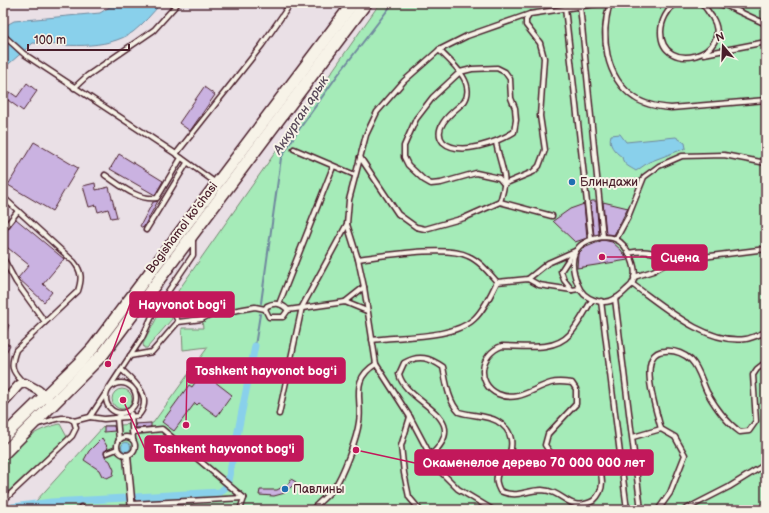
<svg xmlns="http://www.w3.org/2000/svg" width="769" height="513" font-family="'Balsamiq Sans',sans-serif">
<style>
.green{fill:#a5ebb8;stroke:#788572}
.water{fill:#89d0eb;stroke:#70899e}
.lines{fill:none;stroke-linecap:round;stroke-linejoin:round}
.stream{stroke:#70899e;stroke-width:2}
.canal{stroke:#89d0eb;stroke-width:7}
.building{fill:#cab2e1;stroke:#4a1f2b}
.service-casing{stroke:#4a1f2b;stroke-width:7}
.pedestrian-casing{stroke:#4a1f2b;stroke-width:9}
.minor-casing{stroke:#4a1f2b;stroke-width:11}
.secondary-casing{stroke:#4a1f2b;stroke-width:14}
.service{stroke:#f7f3e8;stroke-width:4}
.pedestrian{stroke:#f7f3e8;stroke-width:6}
.minor{stroke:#f7f3e8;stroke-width:8}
.secondary{stroke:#f7f3e8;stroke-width:11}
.poi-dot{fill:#1f6fb2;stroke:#f7f3e8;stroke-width:1.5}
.labels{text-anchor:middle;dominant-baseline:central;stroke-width:4;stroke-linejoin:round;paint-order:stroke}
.poi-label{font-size:12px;fill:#4a1f2b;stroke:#f7f3e8;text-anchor:start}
.street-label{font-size:12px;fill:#4a1f2b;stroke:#f7f3e8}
.water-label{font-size:13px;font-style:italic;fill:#5a4b5b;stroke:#f7f3e8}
.leader{fill:none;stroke:#c2185b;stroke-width:1.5}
.callout-dot{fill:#c2185b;stroke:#f7f3e8;stroke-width:1.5}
.callout{fill:#c2185b;stroke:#c2185b;stroke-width:1.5}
.callout-label{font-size:13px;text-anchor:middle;font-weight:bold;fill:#fff}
</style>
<rect width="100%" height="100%" fill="#eae0e6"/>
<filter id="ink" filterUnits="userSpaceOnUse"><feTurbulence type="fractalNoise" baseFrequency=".025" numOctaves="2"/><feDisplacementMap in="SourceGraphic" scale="8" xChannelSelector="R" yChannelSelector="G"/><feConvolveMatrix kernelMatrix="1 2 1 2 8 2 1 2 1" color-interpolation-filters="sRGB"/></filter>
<g filter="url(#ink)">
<g class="green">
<polygon points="380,3 766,3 766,510 32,510 36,501 104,426 153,423 208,347 183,350 182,328 203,328 201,313 182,315 178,291"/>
<polygon points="164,304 167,305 172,319 147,348 144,348 143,344"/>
<circle cx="122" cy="399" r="10"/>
<path d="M60,424L67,437L3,496V463C22,442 32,430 60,424Z"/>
</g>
<g class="water">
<path d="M116,3H161C153,13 143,24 133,32C105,51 64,45 33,43L3,69V27L14,21L100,13Z"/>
<path d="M620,134L626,142L676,137L685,143L686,148L649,162L636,171C630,167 623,165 622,157C614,151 608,145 611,135Z"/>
<circle cx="126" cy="447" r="4.5"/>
</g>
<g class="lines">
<g class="stream">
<polyline points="261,303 281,158 295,135 337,76 393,3"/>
<polyline points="255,346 260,314"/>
</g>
<g class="canal">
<polyline points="136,497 220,492 227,486 255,346"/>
<polyline points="9,510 13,507 51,502 125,498"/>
</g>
</g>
<g class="building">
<polygon points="27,83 37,91 23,111 5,98 10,92 17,97"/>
<polygon points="204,87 215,95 190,131 179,123"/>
<polygon points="34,142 78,168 52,211 8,185"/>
<polygon points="119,154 163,181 155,195 110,169"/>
<polygon points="95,183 96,190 109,187 117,217 111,218 108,209 98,212 96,205 89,207 83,186"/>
<polygon points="158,201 143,228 140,226 153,202"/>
<polygon points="592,201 596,201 599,234 594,235 590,202"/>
<polygon points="603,202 628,208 614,235 606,234"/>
<polygon points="584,204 587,238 575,242 553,221 570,209"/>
<polygon points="16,219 64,259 43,284 52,292 44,302 18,278 29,265 3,244 3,235"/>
<polygon points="603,240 612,242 621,250 628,260 577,268 578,254 584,248"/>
<polygon points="3,322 9,325 7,331 3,330"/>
<polygon points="5,343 10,345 3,358 3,347"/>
<polygon points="234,360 237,372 210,378 232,395 217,416 199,403 197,405 195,403 174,431 162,422 189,385 192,387 208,364"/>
<polygon points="151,423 151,427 136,428 135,424"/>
<polygon points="104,426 114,426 115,431 104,432"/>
<polygon points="102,438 108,448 105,451 104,454 106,458 110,461 114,470 113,475 107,478 102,476 99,470 84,460 89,451"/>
<polygon points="291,479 296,482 285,493 274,496 259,495 260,490 277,490 288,484"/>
</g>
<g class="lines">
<defs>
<g id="service">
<path d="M610,3C600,35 605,78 635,98C645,105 659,107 671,108L766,100"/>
<path d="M676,3C667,10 661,21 661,32C661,76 736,56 712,17C708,12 706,7 701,3"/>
<polyline points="716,3 727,6 766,24"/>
<polyline points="580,6 603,237"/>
<polyline points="565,8 591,238"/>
<polyline points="3,35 24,54 176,154 216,183"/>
<path d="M439,50C451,62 477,83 464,102C454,111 431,127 443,142C459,157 498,142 514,132L516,120L515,108L511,98L510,79L505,72L497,68L472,69L460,72L433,97L416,119L404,146V157L408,165L424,180L431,184L441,183L476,173L499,178L504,184L533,172L539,166L545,150L540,116L544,58L540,43L526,25V20L530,14"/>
<polyline points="704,54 766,42"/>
<polyline points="74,88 87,76 154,30 178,3"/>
<path d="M496,142C498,155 502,164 504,176C506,185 502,194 500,202"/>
<polyline points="294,149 355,175"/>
<polyline points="176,154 262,45 291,3"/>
<polyline points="360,157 398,214 416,227 425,229 464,218 500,202 552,216"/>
<path d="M105,175C120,185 138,201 157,198L181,158"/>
<path d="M3,197L74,262C82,272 82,279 78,291L16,350C10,366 11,371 24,383"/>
<polyline points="3,230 18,211"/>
<polyline points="146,230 187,163"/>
<path d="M603,237C606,237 611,237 615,239C628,244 640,271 632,284C631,286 628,288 626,290C623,293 620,296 616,298C603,307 583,299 578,285C567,258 573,241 603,237Z"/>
<polyline points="616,239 628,217 644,177 659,166 682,156 724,155 766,163"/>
<path d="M628,253C647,250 654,251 671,261"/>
<polyline points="572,254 561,271 564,280 572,290"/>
<polyline points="3,258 16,282 45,322"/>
<path d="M358,259C383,256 447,245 468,256C480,261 489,273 497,282"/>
<polyline points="634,277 653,271 671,261 766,249"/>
<polyline points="528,279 548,263 575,251"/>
<polyline points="497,282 528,279 539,285 572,290 579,289"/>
<path d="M632,284C663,306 706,345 746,339C752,338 760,334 766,332"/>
<polyline points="167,294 178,322"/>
<polyline points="615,299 641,510"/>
<polyline points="601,301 627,510"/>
<polyline points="345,302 364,287"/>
<polyline points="279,304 333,167"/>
<path d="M265,309L267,306C275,302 281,303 288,310"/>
<path d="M372,340C400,336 453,339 474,319C484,310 491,294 497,282"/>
<polyline points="130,356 152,352 178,322 202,319 209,315 255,307 265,309 269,317 283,317 288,310 345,302 367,311"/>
<circle cx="121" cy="398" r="15"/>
<polyline points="131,414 133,440"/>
<polyline points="279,414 302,307 347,224"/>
<path d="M90,417L104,419L138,416C154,398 135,382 122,370"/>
<polyline points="410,417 401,446 404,473 409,497 420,510"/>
<path d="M37,424C47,423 65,413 74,421L90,417L130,356L142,338L154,312L193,255V238"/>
<polyline points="132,432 162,429 244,498"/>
<circle cx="126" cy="446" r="9"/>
<polyline points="633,437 661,429"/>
<polyline points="119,440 117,418 120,416"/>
<polyline points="107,453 117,449"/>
<path d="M430,456C475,416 406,405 399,374L404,363C419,354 430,358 443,367C446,381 448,401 459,412C471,416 486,415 497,421C513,430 515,446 506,461C504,465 500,469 498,473C495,480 497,485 500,491C519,499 524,490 542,490C565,491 568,513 593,501C599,496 602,490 602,482C602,453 572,463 555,456C550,454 548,449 545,445L548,434L576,404V389L572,383C564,382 558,381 551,383C533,388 518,403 498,394C475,383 480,354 502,346C524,346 554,352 570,334C579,324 585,311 592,300"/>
<polyline points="3,501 72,436 76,428 74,421"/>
<polyline points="131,504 244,498"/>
<polyline points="81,507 81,510"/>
<polyline points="240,510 244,498"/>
<path d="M312,510C319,502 327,496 334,488C343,475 357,438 359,422C363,400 349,380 376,364"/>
<polyline points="493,510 458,489 437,468 410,417 376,364 364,287 358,259 347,224 349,200 366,135 377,112 404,81 439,50 467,36 530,14 602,3"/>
<path d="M658,510L670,493L685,455L675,437L661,429C657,412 635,351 665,351C675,350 684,354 691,360C699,368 702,382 707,392C716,408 726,422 740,432L749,431L756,421L753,375L757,369L766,362"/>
<polyline points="684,510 729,487 766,464"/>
</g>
<polyline id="pedestrian" points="127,456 132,510"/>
<polyline id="minor" points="3,403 19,385 25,383 38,390 54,405"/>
<g id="secondary">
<polyline points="3,437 80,362 93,348 353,3"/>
<polyline points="3,454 103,354 366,3"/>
</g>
</defs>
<use href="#service" class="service-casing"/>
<use href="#pedestrian" class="pedestrian-casing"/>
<use href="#minor" class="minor-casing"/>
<use href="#secondary" class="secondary-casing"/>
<use href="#service" class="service"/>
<use href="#pedestrian" class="pedestrian"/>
<use href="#minor" class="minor"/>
<use href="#secondary" class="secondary"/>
</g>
</g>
<g class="poi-dot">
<circle cx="572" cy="182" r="4"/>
<circle cx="285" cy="489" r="4"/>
</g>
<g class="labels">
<g class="poi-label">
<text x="580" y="182">Блиндажи</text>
<text x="293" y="489">Павлины</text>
</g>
<g class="street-label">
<text transform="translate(182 228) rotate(-53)">Bogishamol ko'chasi</text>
</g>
<g class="water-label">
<text transform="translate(301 115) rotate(-57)">Аккурган арык</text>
</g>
</g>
<path class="leader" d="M602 257L652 257M108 364L130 304M186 425L187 371M123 400L145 449M356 450L415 463"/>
<g class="callout-dot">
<circle cx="602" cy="257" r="4"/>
<circle cx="108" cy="364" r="4"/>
<circle cx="186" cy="425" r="4"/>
<circle cx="123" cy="400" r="4"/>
<circle cx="356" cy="450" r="4"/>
</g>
<g class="callout">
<rect x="652" y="245" width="55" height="25" rx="4"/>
<rect x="130" y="292" width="104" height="25" rx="4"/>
<rect x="187" y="358" width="158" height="25" rx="4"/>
<rect x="145" y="436" width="158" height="25" rx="4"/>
<rect x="415" y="450" width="238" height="25" rx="4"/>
</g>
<g class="callout-label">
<text x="680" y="262">Сцена</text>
<text x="182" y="309">Hayvonot bog'i</text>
<text x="266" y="375">Toshkent hayvonot bogʻi</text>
<text x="224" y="453">Toshkent hayvonot bog'i</text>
<text x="534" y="467">Окаменелое дерево 70 000 000 лет</text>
</g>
<rect width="769" height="513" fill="none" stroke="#f7f3e8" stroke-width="16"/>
<rect x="8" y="8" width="753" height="497" fill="none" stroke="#4a1f2b" stroke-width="1.5" filter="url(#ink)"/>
<g transform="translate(723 46) rotate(341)" stroke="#f7f3e8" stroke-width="3" paint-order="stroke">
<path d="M0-3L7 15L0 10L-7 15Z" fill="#4a1f2b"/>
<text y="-6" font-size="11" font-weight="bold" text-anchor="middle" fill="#4a1f2b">N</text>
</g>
<path d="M28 44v6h101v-6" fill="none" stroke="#4a1f2b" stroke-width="2"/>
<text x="34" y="44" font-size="12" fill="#4a1f2b" stroke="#f7f3e8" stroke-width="3" paint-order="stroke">100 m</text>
</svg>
